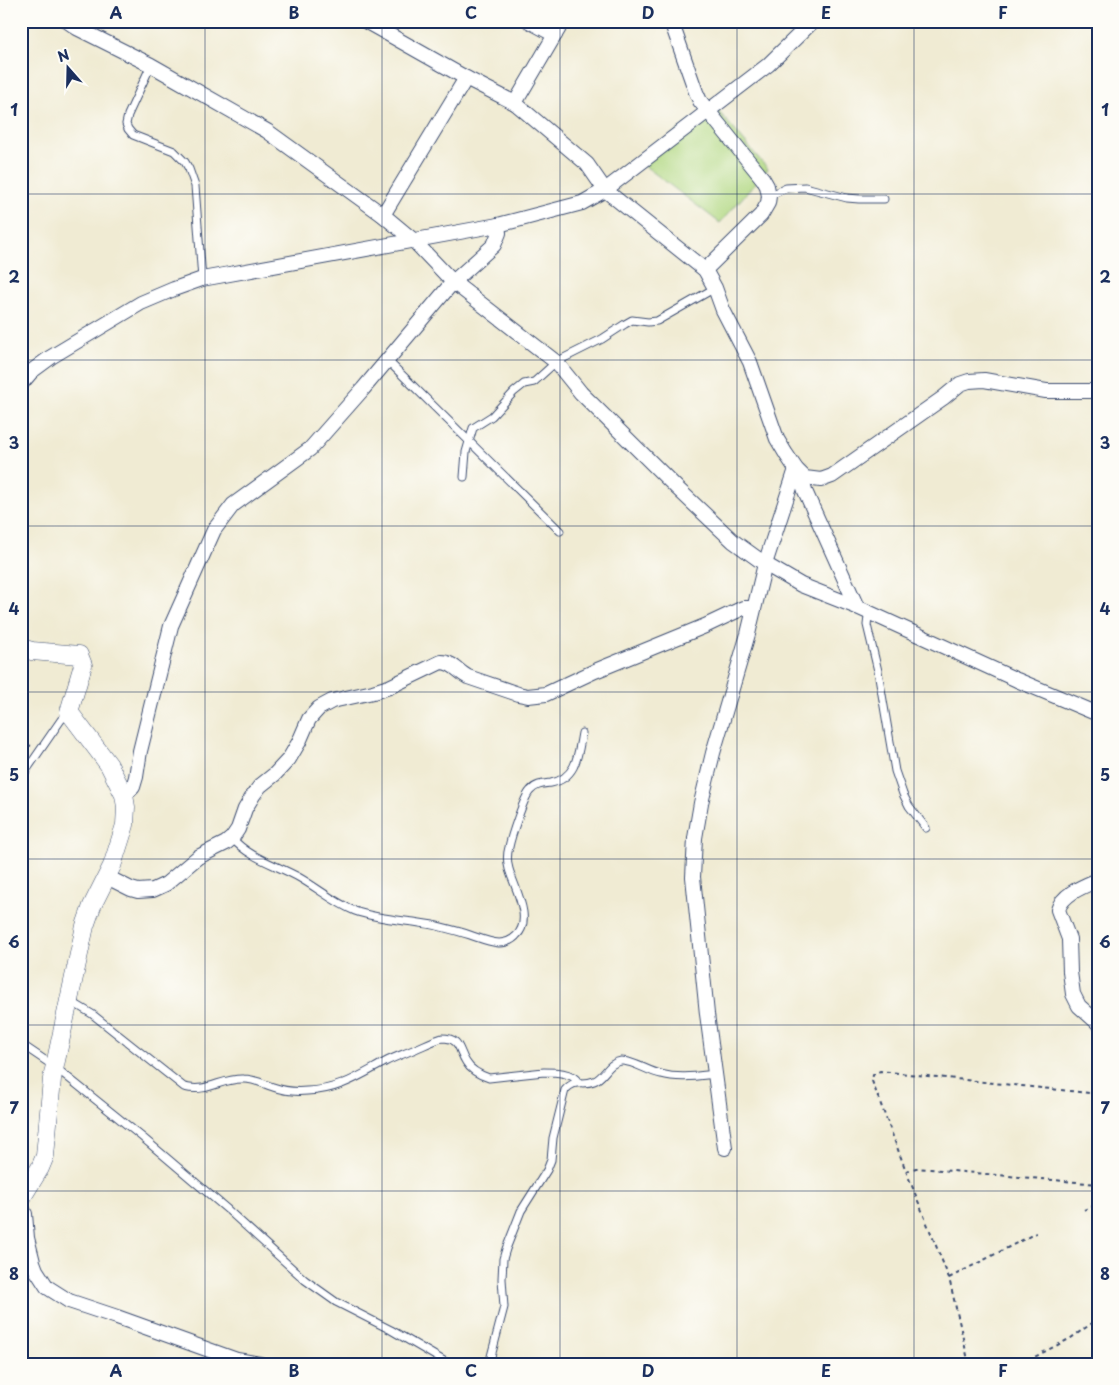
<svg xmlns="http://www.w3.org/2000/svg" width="1119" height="1385" font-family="'Playpen Sans',sans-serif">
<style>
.green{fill:#b1d882;stroke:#668470}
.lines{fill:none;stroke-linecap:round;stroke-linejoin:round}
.service-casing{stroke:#3b4b70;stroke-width:9}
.minor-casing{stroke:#3b4b70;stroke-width:16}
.tertiary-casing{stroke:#3b4b70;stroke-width:19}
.path{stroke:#3b4b70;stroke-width:2;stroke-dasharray:4 4;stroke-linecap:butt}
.service{stroke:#fff;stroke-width:7}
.minor{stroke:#fff;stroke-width:14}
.tertiary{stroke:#fff;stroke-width:18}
.grid{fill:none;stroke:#1b2f5e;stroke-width:1;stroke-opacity:0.55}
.neatline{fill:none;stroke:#1b2f5e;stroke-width:2}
.grid-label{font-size:16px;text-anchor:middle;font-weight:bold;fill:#1b2f5e}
</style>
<rect width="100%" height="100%" fill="#fdfcf7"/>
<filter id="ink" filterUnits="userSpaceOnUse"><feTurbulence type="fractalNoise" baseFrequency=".02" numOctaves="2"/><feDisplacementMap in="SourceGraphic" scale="10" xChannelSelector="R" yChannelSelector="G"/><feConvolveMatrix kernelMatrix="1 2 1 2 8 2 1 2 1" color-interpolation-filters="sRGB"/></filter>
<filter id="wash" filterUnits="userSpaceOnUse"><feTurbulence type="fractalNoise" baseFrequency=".0096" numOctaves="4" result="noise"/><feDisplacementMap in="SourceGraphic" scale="20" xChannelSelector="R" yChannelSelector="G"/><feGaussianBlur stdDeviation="1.12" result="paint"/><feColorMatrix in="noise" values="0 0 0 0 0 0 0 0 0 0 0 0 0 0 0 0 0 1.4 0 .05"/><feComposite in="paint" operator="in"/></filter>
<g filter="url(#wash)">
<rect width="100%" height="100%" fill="#f0ebd3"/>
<polygon class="green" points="713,105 768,169 720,223 637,160"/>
</g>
<g filter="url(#ink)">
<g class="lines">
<defs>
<g id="service">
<polyline points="151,65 128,115 126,124 128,129 133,135 174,151 185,162 189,169 195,186 202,279"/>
<polyline points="769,196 786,188 805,187 847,198 859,199 884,199"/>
<polyline points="387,360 560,531"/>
<polyline points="464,477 466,452 473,428 492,416 514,392 524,384 534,382 556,362 602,339 625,324 632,320 648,322 657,321 715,288"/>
<polyline points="870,613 868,617 867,625 878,671 895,771 903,794 909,806 926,828"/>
<polyline points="21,778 61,720 69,712"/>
<path d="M232,838C249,858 277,865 300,878C319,889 335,903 355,911C380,920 407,920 433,925C445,928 458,931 470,935C479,938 489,942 499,943C505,943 511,941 516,936C534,920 514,887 509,869C507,862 507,854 509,847C511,837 524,797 530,791C536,784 543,784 551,783C577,778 578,754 582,733"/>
<path d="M69,1002L77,1005L92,1014L184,1087C209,1093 220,1078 244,1079C255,1079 263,1084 273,1087C284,1091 296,1092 307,1091C339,1090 359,1076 385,1062C394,1057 404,1054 413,1050C423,1046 432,1041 442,1038C461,1038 458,1050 466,1062C471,1071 480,1075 489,1078L544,1072C555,1072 572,1072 578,1082"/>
<polyline points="21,1044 55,1067 142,1137 228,1210 305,1280 336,1302 391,1330 449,1364"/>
<path d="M489,1364L504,1307L502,1279L503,1259L506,1249L521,1211L547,1170L551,1160L553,1138L565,1090C576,1078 582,1086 594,1081C605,1077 607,1063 621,1061C632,1060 649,1072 661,1074C679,1079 697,1076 715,1074"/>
</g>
<g id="minor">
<polyline points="67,21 77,28 151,65 267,131 383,215 413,240 453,282 556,362 581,393 678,489 733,541 765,564 801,585 857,607 1017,680 1098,714"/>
<polyline points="365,21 466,78 515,103 587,164 605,190 705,270 715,288 723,310 750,362 777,439 786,454 796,469 805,478 821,480 832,476 943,398 960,384 969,381 984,380 1046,391 1098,391"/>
<polyline points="529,21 555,35"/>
<polyline points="671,21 696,92 700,101 763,179 767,186 769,196 768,203 761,215 705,270"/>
<polyline points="515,103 563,21"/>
<polyline points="383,215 466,78"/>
<polyline points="21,384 32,371 51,357 141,303 174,289 202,279 498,225 582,203 605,190 768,65 813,21"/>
<polyline points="805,478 803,484 805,491 857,607"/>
<polyline points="124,795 129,791 133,787 136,777 140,751 171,626 214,530 233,505 310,449 363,389 453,282 494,245 499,233 498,225"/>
<path d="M107,877L131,889L138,891L153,890L166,884L198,857L226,843L232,838L238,829L245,809L254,794L260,786L275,774L289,759L299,742L309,719L319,708L332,701L373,692L389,687L441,662C453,662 458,672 468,677L518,694L528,696L546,694L595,671L705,626L743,608H754"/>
<path d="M1098,880C1084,886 1062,894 1058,910L1069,939L1070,972L1073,994L1079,1006L1098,1023"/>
<polyline points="725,1148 707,1014 693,877 695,838 701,803 713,753 748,634 765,564 796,469"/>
<polyline points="21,1206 25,1214 27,1238 33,1262 36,1270 47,1287 69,1301 117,1317 237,1360 260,1364"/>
<polyline points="1097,1364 1098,1363"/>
</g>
<polyline id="tertiary" points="21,648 32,651 79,655 83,665 69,712 109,765 124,795 126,807 125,825 112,866 92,906 85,926 52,1079 45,1156 40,1168 21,1199"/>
</defs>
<use href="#service" class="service-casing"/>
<use href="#minor" class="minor-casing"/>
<use href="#tertiary" class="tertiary-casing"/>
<g class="path">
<polyline points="21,743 31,746"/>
<polyline points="906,1171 916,1168 930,1169 1098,1184"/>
<polyline points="1084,1210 1098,1204"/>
<polyline points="949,1278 1036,1233"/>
<polyline points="969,1364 949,1278 906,1171 872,1081 873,1075 880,1071 1098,1094"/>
<polyline points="1021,1364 1071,1338 1098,1319"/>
</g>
<use href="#service" class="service"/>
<use href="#minor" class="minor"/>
<use href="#tertiary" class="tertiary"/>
</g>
</g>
<path class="grid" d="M205,21V1364M382,21V1364M560,21V1364M737,21V1364M914,21V1364M21,194H1098M21,360H1098M21,526H1098M21,692H1098M21,859H1098M21,1025H1098M21,1191H1098"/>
<rect width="1119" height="1385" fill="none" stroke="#fdfcf7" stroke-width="55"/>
<g transform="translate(68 68) rotate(340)" stroke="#fdfcf7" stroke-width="4" paint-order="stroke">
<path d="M0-4L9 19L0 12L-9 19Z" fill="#1b2f5e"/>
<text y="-8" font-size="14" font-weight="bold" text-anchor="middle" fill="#1b2f5e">N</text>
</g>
<rect x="28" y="28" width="1064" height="1330" class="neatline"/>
<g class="grid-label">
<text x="116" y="19">A</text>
<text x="294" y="19">B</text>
<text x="471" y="19">C</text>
<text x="648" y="19">D</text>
<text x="826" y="19">E</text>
<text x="1003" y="19">F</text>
<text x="14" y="116">1</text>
<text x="1105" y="116">1</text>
<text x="14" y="283">2</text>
<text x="1105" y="283">2</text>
<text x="14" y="449">3</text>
<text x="1105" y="449">3</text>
<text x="14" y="615">4</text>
<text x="1105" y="615">4</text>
<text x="14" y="781">5</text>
<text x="1105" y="781">5</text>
<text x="14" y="948">6</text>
<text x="1105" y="948">6</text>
<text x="14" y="1114">7</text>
<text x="1105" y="1114">7</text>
<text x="14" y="1280">8</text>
<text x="1105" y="1280">8</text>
<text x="116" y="1377">A</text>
<text x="294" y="1377">B</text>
<text x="471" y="1377">C</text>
<text x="648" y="1377">D</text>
<text x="826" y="1377">E</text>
<text x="1003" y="1377">F</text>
</g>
</svg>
